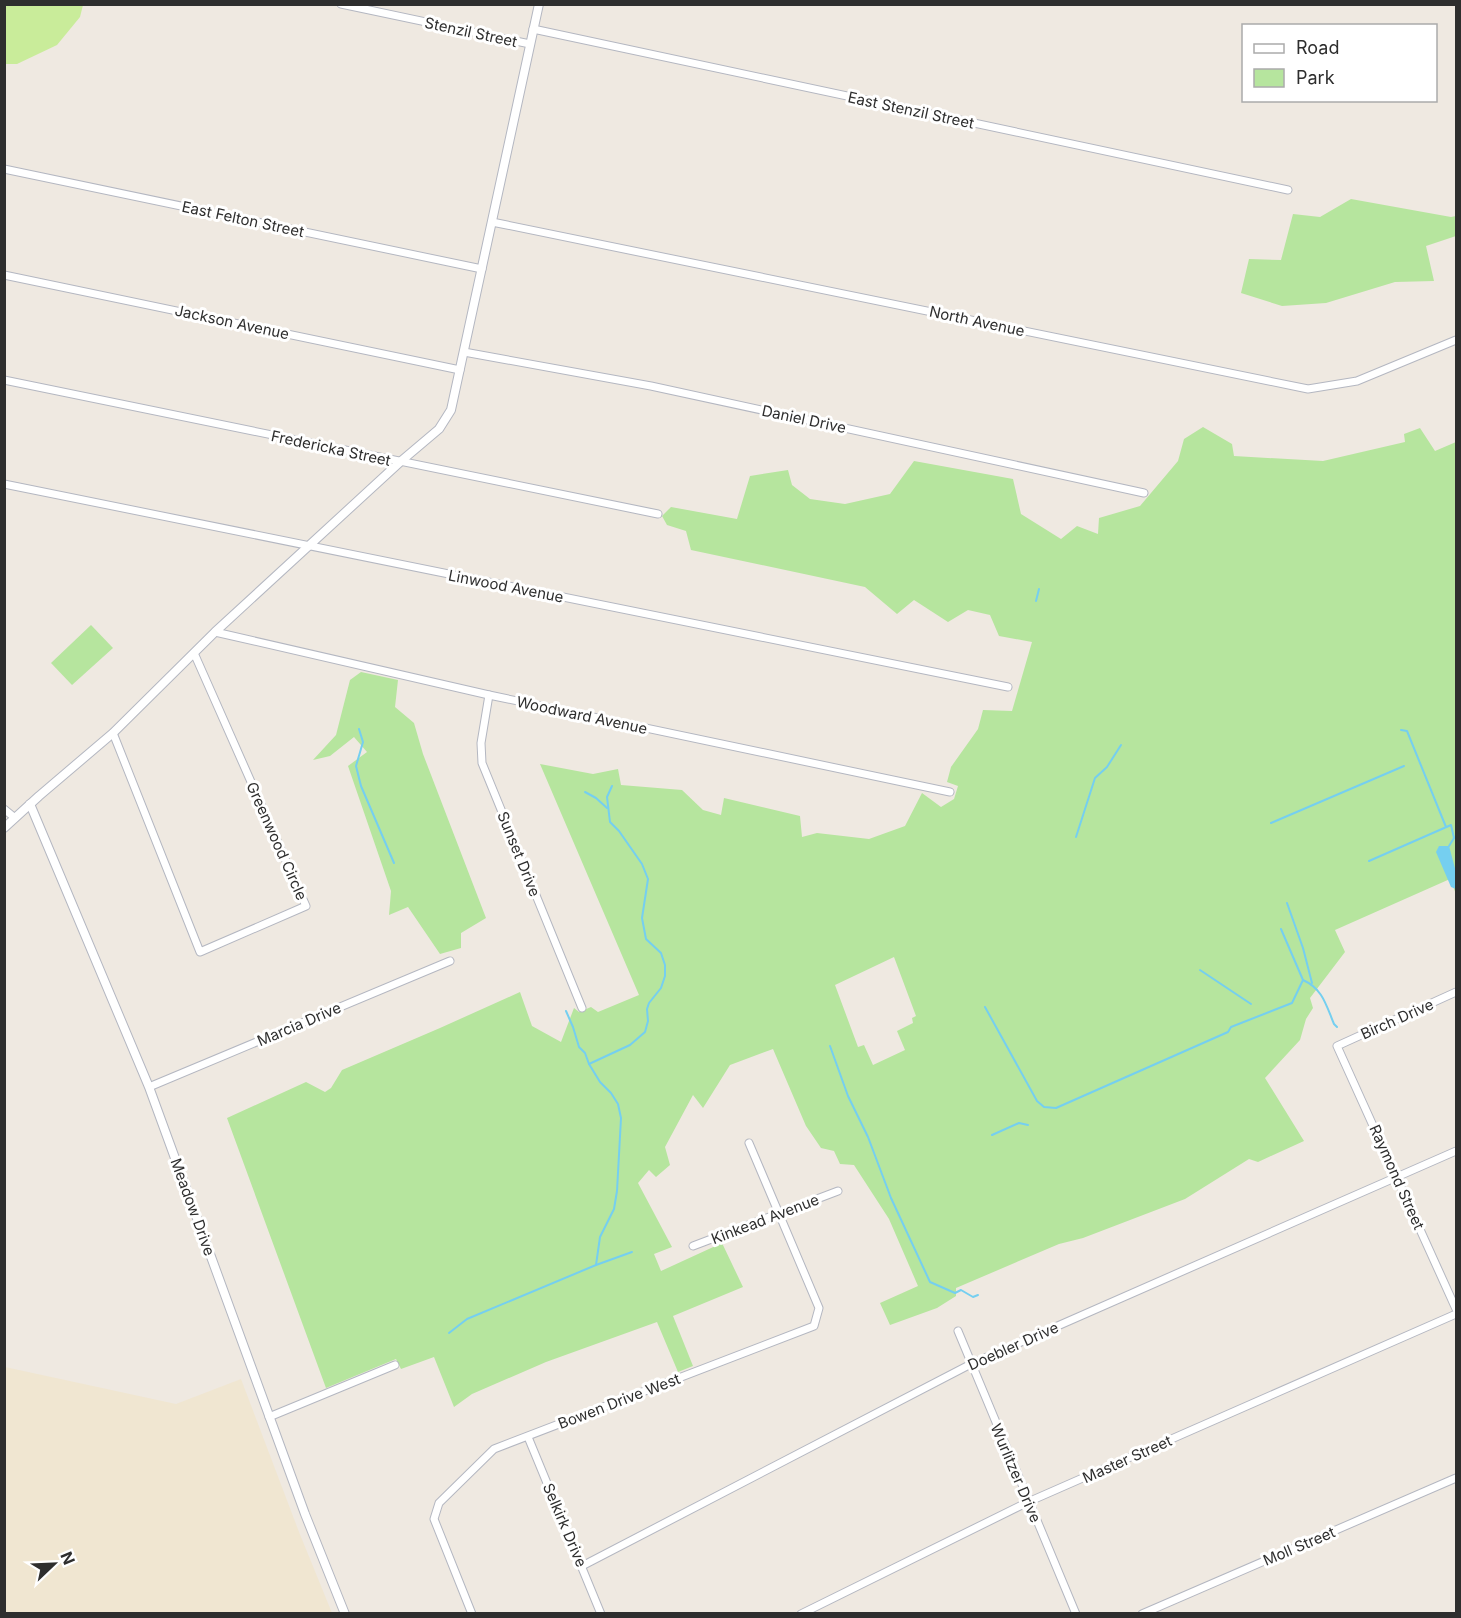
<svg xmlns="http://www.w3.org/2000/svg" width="1461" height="1618" font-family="Inter,sans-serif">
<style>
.education{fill:#f0e6d1}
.green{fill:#b6e59e;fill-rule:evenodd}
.pitch{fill:#c9ec9a}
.water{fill:#75cff0}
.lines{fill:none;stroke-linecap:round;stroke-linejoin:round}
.stream{stroke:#75cff0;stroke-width:2}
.minor-casing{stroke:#b4b7c1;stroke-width:9}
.tertiary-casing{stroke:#b4b7c1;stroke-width:10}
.minor{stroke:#fff;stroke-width:7}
.tertiary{stroke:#fff;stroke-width:8}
.labels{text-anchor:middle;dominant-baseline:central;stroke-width:6;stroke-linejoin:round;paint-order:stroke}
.street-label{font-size:15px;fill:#2e2e2e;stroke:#fff}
</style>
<rect width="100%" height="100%" fill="#efe9e1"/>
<polygon class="education" points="5,1367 176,1404 241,1379 299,1532 332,1613 5,1613"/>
<g class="green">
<polygon points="1351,199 1451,217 1456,216 1456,236 1426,246 1434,281 1395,282 1326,303 1282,306 1241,293 1249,259 1281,260 1293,214 1320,217"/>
<path d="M1203,427L1232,444L1234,456L1323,461L1405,442L1404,434L1420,428L1435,451L1456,442V894L1450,879L1335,930L1345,952L1310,998L1313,1008L1306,1019L1300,1040L1265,1078L1304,1141L1258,1162L1249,1159L1185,1199L1083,1238L1059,1244L956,1288V1296L937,1308L890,1325L880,1303L918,1286L889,1219L854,1165L840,1164L834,1151L821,1148L806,1126L773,1049L730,1065L703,1108L693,1095L665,1147L670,1165L656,1177L649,1170L638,1183L672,1247L654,1254L661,1271L722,1243L743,1287L673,1316L693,1366L678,1372L657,1322L546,1362L472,1394L454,1407L434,1357L401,1369L396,1359L326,1388L227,1118L306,1082L325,1092L331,1088L342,1070L440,1028L520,992L532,1026L561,1042L574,1008L579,1012L591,1007L598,1012L639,995L540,764L593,774L618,769L621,785L682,790L703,810L721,815L724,798L800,816L802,837L817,833L869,839L905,826L922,793L941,807L954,799L958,786L947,782L951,767L978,729L983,710L1012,711L1032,642L999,636L990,615L968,610L948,622L914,600L897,614L865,587L691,550L686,531L667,525L662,516L671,507L737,519L750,476L788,470L792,485L810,499L845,504L890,494L914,461L1013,479L1021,514L1061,539L1077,526L1098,534L1099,518L1140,506L1178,461L1184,439ZM894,957L916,1016L912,1018L913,1023L897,1031L905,1050L873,1065L864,1045L858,1047L835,985Z"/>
<polygon points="91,625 113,648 72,685 51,663"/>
<polygon points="361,672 398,680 395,707 414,723 423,754 486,918 461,933 461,948 440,954 408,907 389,915 391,891 348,766 367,752 354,737 330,756 313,760 336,735 350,680"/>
</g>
<polygon class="pitch" points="4,5 5,4 83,5 80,17 57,45 17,64 5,64"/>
<polygon class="water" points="1439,846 1449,846 1456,872 1456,889 1451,887 1436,852"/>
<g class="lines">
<g class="stream">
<polyline points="1036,601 1039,589"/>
<polyline points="359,729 363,742 356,766 361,786 394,863"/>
<polyline points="1401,730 1407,731 1446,827"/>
<polyline points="585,792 596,798 607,808"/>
<polyline points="1271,823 1404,766"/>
<polyline points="1076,837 1095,778 1107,767 1121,745"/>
<polyline points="1449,846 1454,838"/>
<polyline points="1369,861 1451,825 1454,838 1456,837"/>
<polyline points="1287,903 1303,948 1312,983"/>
<path d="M1281,929L1303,980C1323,989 1326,1005 1334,1024L1337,1027"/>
<polyline points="1200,970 1251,1004"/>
<polyline points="985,1007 1037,1101 1044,1107 1056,1108 1228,1032 1231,1027 1292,1003 1303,980"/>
<polyline points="566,1011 573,1027 579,1047 585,1053 589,1064 600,1082 611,1093 618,1104 621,1118 617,1191 614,1209 600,1237 596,1265"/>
<polyline points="830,1046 848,1096 868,1137 891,1198 930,1282 955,1293 961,1290 973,1297 978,1295"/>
<polyline points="589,1064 630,1045 645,1032 648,1021 647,1009 649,1003 661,988 665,976 665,965 661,953 646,939 642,918 648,879 642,864 619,831 610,822 607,797 612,786"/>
<polyline points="992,1135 1019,1123 1028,1125"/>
<polyline points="449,1333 467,1319 596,1265 632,1252"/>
</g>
<defs>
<g id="minor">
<polyline points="341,4 530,44"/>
<polyline points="533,29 1288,190"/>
<polyline points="4,169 482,269"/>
<polyline points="492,222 1308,389 1357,381 1456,340"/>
<polyline points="4,275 460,370"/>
<polyline points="464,352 651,386 1144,493"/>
<polyline points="4,380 658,514"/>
<polyline points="4,484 1008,687"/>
<polyline points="215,632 489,695 950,792"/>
<polyline points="489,695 481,743 482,763 582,1008"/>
<polyline points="113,733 200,952 306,906 194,653"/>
<polyline points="4,809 15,818"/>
<polyline points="1456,992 1337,1046 1456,1309"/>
<polyline points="149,1087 450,961"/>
<polyline points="693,1246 838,1191"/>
<polyline points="958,1331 1076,1614"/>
<polyline points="269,1417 395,1365"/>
<polyline points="528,1437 601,1614"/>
<polyline points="582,1566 971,1364 1456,1151"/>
<polyline points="472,1614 434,1519 439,1503 494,1449 814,1326 819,1308 749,1143"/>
<polyline points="801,1614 1028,1502 1456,1314"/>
<polyline points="1142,1614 1456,1478"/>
</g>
<g id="tertiary">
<polyline points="30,804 149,1087 305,1514 345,1614"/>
<polyline points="4,828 39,796 113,733 215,632 400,462 439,429 451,410 539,4"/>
</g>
</defs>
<use href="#minor" class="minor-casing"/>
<use href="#tertiary" class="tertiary-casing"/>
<use href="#minor" class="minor"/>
<use href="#tertiary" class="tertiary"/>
</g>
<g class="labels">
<g class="street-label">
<text transform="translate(471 32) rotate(12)">Stenzil Street</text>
<text transform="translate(911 110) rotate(12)">East Stenzil Street</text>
<text transform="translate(243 219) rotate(12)">East Felton Street</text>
<text transform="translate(977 321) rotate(12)">North Avenue</text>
<text transform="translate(232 322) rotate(12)">Jackson Avenue</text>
<text transform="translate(804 419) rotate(12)">Daniel Drive</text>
<text transform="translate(331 448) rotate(12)">Fredericka Street</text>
<text transform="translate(506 586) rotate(11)">Linwood Avenue</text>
<text transform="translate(582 715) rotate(12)">Woodward Avenue</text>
<text transform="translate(277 841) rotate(66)">Greenwood Circle</text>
<text transform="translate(519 854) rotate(68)">Sunset Drive</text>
<text transform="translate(1397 1019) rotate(-24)">Birch Drive</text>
<text transform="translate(299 1024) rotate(-23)">Marcia Drive</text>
<text transform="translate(1397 1177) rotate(66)">Raymond Street</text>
<text transform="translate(193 1207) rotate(70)">Meadow Drive</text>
<text transform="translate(765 1219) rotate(-21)">Kinkead Avenue</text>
<text transform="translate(1013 1346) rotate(-24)">Doebler Drive</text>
<text transform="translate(619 1401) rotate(-21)">Bowen Drive West</text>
<text transform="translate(1127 1459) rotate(-24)">Master Street</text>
<text transform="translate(1016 1473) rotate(67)">Wurlitzer Drive</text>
<text transform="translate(565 1525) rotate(67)">Selkirk Drive</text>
<text transform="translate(1299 1546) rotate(-23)">Moll Street</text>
</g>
</g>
<rect width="1461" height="1618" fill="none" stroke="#2e2e2e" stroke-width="12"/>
<rect x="1242" y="24" width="195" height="78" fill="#ffffff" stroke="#ababab" stroke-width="1.5"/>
<rect x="1254" y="44" width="30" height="9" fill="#ffffff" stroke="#ababab" stroke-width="1.5"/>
<text x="1296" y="54" font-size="18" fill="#2e2e2e">Road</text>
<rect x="1254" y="69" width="30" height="18" fill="#b6e59e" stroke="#ababab" stroke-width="1.5"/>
<text x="1296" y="84" font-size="18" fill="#2e2e2e">Park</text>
<g transform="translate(54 1564) rotate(67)" stroke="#ffffff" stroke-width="4.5" paint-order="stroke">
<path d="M0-4.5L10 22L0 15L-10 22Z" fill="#2e2e2e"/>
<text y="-9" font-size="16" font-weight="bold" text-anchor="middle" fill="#2e2e2e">N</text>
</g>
</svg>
